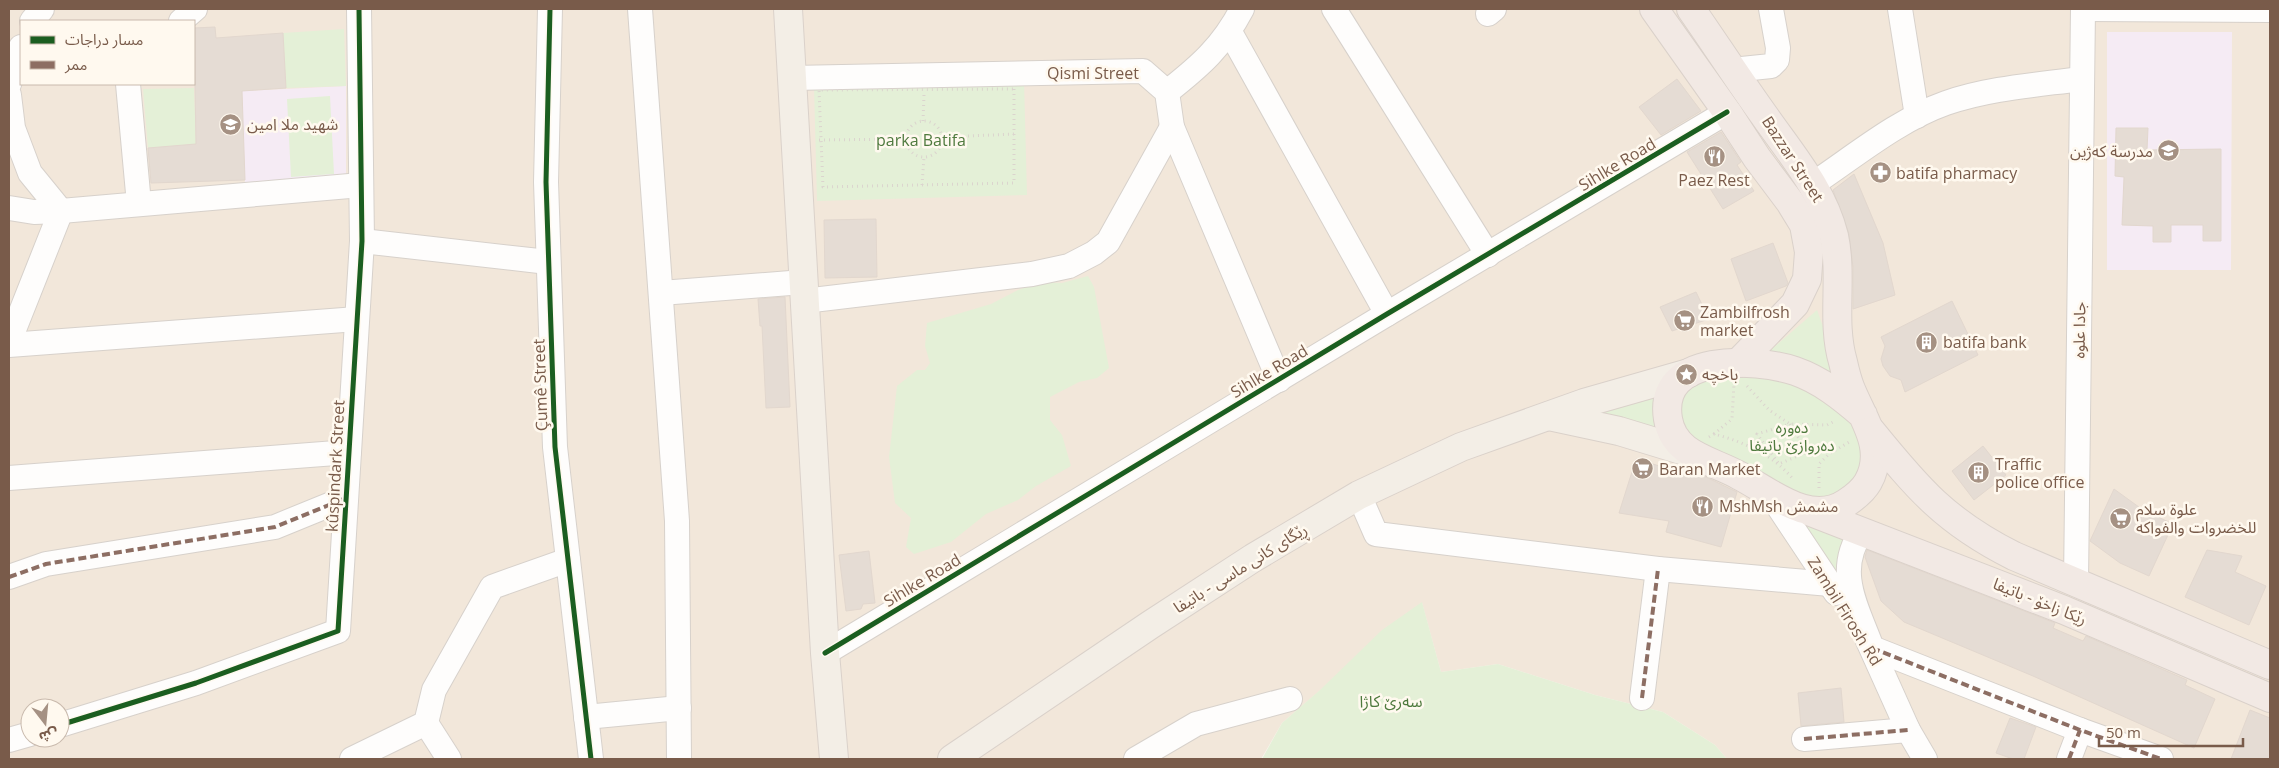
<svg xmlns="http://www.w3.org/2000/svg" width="2279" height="768" font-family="'Open Sans','Noto Sans Arabic',sans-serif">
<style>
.residential{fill:#f2e7da;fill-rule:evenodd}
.education{fill:#f5ebf4}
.green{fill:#e4f0d7}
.building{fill:#e5dcd4;stroke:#e2d7ce}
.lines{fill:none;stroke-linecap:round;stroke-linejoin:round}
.minor-casing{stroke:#d7d1cb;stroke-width:26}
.major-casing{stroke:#dad1ca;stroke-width:30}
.highway-casing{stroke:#dad1ca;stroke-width:30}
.path{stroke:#dbd4ce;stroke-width:3;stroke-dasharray:1 4;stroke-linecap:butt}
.minor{stroke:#fefdfc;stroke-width:24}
.major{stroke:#f3eee6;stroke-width:28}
.highway{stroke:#f2e9e4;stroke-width:28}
.quiet{stroke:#8d6e63;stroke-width:4;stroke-dasharray:8 4;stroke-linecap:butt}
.cycleway-casing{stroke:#fff9ef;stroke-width:8}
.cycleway{stroke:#1b5e20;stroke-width:5}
.labels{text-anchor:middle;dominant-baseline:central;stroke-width:5;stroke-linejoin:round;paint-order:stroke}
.street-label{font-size:16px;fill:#795b4a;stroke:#fff9ef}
.poi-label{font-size:16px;fill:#795b4a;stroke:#fff9ef;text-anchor:start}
.park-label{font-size:16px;fill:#4f7a3e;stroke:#fff9ef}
</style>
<rect width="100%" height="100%" fill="#f8f4ed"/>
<path class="residential" d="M9,9H2270V759H1727L1715,745L1663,712L1595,695L1498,664L1441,672L1422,603L1282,723L1261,759H9ZM21,21H194V84H21ZM30,708H60V738H30Z"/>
<g class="education">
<polygon points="2107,32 2232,32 2231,270 2107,270"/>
<polygon points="346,86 346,179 245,185 242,91"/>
</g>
<g class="green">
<polygon points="344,29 346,86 286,88 283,33"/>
<polygon points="1024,80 1027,195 817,201 814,86"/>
<polygon points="194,88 196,144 148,148 143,89"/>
<polygon points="330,96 334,174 291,177 287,99"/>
<polygon points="1088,276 1094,287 1109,368 1097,378 1079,382 1050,397 1050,420 1062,435 1071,466 1036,486 1018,500 986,514 951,542 914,554 906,547 911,518 895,503 889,457 897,386 917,370 925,370 930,363 925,346 927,323 991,304 1018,290 1041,282 1062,283"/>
<polygon points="1817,310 1844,385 1765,355"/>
<polygon points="1733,371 1786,378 1849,414 1867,464 1843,499 1802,501 1693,445 1679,428 1682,392 1705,377"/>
<polygon points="1664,386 1661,431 1586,411"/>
<polygon points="1792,514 1848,534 1842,585"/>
<polygon points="1422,602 1441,672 1498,664 1595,695 1663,712 1715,745 1727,759 1262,759 1282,723 1320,690 1382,630"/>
</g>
<g class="building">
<polygon points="215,27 216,38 283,33 286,88 242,91 245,180 151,183 148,148 196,144 194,28"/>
<polygon points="1677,79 1701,111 1661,135 1639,107"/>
<polygon points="2116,128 2148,128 2147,150 2221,149 2221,241 2203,241 2203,225 2171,225 2171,242 2153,242 2153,226 2122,225 2124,177 2115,176"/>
<polygon points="1721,132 1741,162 1737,165 1754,191 1723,209 1687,152"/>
<polygon points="1854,174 1883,243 1895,295 1853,309 1853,267 1849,234 1833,190"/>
<polygon points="876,219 877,277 825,278 824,220"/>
<polygon points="1773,243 1788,283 1786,286 1746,301 1731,259"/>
<polygon points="1696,292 1709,319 1672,331 1660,307"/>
<polygon points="785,297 790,407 766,408 762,326 760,326 758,299"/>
<polygon points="1952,301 1978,355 1905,392 1901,380 1890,376 1883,366 1881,359 1885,346 1881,337"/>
<polygon points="1983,446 2006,475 1974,500 1952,471"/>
<polygon points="1636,459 1683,473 1685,467 1737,492 1721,547 1666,532 1669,521 1619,513"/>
<polygon points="2114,489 2143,510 2173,524 2149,576 2120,563 2090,541"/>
<polygon points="1867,550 2055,623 2053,628 2083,641 2086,636 2187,680 2185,685 2215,699 2194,748 2033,676 1904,622 1881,601 1865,557"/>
<polygon points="2207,550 2242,556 2235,572 2266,586 2249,625 2185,597"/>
<polygon points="869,551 875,603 863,604 861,609 846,611 839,555"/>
<polygon points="1841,688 1844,722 1801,726 1798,693"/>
<polygon points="2250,710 2270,718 2270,759 2231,759"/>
<polygon points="2010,718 2036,727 2024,759 2013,759 1996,753"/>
</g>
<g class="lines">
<defs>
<g id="minor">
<polyline points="550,9 546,182 555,447 591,759"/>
<polyline points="640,9 677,521 679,759"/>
<polyline points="1334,9 1488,255"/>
<polyline points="1900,9 1917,116"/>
<polyline points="2088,9 2270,10"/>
<polyline points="1488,14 1494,9"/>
<polyline points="32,21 42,9"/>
<polyline points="181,21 195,9"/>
<polyline points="1230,32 1387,314"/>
<polyline points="1732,70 1771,66 1777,60 1778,48 1771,9"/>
<polyline points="792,78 1143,71 1167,92 1172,127 1279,380"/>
<polyline points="9,84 21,47"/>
<polyline points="128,84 139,204"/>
<path d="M1167,92C1200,66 1222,47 1242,9"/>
<polyline points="9,95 13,128 30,173 61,211 9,342"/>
<path d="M1813,184C1855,156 1898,120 1946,103C1989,88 2036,85 2081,79"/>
<polyline points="9,208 34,212 61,211 361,185"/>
<polyline points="362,241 548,262"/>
<polyline points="661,293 803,282"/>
<polyline points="804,301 1032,274 1069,266 1094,253 1108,242 1172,127"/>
<polyline points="9,345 357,319"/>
<polyline points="9,478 349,452"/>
<polyline points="1770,494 1836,593"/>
<polyline points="1359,495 1376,534 1658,569 1830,584"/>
<path d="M1862,531C1834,571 1857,607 1872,648L2080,730L2161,759"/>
<polyline points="9,577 46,564 275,527 346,498"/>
<polyline points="2076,582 2083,9"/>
<polyline points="1868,641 1908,730 1925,759"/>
<polyline points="825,653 1387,314 1727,112"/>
<polyline points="1642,698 1658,569"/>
<polyline points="586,717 679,708"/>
<polyline points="426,723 449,759"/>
<polyline points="60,725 196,683 338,631 362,241 359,9"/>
<polyline points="1804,739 1908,730"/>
<polyline points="9,740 30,734"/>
<polyline points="352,759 426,723 434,690 492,587 568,560"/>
<polyline points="1136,759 1196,724 1290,699"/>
<polyline points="2069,759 2080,730"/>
</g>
<g id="major">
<polyline points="788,9 825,653 834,759"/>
<polyline points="1549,416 1619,431 1688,452"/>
<polyline points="952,759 1150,625 1253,558 1359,495 1461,447 1584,403 1689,373"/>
</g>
<g id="highway">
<polyline points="1654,9 1727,112 1757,158 1790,202 1804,225 1809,252 1807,279 1795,304 1738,363"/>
<path d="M1691,9C1716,45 1740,82 1766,118C1792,155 1823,191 1834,236C1843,278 1831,321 1843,362C1845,371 1847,379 1850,387C1862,418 1887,448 1868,482C1863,491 1855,497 1846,503C1810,527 1771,492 1740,476C1712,460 1674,456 1668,419C1657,352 1755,358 1795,371C1821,380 1842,397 1863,415"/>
<path d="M1871,431C1918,489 1946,522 2014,556L2270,665"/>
<polyline points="1811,512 2064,610 2270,698"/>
</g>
</defs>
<use href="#minor" class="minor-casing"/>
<use href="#major" class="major-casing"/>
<use href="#highway" class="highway-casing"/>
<g class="path">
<polygon points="1014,89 1014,183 823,187 819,90"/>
<polyline points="923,121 924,95"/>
<circle cx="924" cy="139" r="18"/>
<polyline points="943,137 1015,134"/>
<polyline points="819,140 906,139"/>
<polyline points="922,185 924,157"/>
<polyline points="1747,386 1769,410 1790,424 1827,425 1835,421"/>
<polygon points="1790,424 1807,452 1779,464 1757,434"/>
<polyline points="1714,434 1732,419 1734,384"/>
<path d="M1709,437L1714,434C1744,442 1773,455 1793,479"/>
<polyline points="1819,488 1819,464 1829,454 1851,441"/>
</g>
<use href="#minor" class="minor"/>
<use href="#major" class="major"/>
<use href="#highway" class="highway"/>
<g class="quiet">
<polyline points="9,577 46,564 275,527 346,498"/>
<polyline points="1872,648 2080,730 2161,759"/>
<polyline points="1642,698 1658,569"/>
<polyline points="1804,739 1908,730"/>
<polyline points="2069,759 2080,730"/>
</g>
<defs>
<g id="cycleway">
<polyline points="550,9 546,182 555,447 591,759"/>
<polyline points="825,653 1387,314 1727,112"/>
<polyline points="60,725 196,683 338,631 362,241 359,9"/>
</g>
</defs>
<use href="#cycleway" class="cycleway-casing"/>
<use href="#cycleway" class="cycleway"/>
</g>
<defs>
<symbol id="school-disc" viewBox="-11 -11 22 22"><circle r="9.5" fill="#a59183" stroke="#fff9ef"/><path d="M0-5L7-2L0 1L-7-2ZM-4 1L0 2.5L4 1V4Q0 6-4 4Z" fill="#fff"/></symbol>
<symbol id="restaurant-disc" viewBox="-11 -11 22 22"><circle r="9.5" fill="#a59183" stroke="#fff9ef"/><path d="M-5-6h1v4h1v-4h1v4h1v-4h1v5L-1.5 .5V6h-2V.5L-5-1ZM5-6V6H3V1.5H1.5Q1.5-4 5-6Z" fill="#fff"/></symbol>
<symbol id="pharmacy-disc" viewBox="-11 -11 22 22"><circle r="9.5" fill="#a59183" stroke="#fff9ef"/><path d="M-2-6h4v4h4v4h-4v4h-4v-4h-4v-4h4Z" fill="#fff"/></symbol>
<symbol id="supermarket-disc" viewBox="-11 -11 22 22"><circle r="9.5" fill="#a59183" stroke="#fff9ef"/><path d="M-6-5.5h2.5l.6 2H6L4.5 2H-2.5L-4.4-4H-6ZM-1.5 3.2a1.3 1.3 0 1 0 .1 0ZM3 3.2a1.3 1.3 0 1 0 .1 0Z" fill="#fff"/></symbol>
<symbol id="building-disc" viewBox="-11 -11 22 22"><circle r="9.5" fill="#a59183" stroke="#fff9ef"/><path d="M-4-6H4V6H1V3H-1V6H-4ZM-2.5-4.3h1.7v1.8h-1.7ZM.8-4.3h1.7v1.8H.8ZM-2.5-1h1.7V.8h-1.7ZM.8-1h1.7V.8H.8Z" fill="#fff"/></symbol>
<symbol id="sight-disc" viewBox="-11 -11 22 22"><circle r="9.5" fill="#a59183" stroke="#fff9ef"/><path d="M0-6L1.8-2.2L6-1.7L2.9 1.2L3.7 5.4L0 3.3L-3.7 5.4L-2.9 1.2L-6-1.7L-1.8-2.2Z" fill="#fff"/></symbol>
</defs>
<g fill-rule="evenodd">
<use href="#school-disc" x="218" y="112" width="25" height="25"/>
<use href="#school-disc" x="2156" y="138" width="25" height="25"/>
<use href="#restaurant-disc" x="1702" y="144" width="25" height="25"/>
<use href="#pharmacy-disc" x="1868" y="160" width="25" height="25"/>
<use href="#supermarket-disc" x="1672" y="308" width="25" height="25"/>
<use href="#building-disc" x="1914" y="330" width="25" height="25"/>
<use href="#sight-disc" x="1674" y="362" width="25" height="25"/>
<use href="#supermarket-disc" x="1630" y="456" width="25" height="25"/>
<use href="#building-disc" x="1966" y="460" width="25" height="25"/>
<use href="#restaurant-disc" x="1690" y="494" width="25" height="25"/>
<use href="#supermarket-disc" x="2108" y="506" width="25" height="25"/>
</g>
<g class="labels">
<g class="street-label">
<text x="1093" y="73">Qismi Street</text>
<text transform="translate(1793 159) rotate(57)">Bazzar Street</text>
<text transform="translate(1617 164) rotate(-31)">Sihlke Road</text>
<text transform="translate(2079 330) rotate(-89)">جادا علوه</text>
<text transform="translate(1269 371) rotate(-31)">Sihlke Road</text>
<text transform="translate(540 385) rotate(-92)">Çumê Street</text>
<text transform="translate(335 466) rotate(-87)">kûspindark Street</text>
<text transform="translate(1240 568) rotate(-32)">ڕێگای کانی ماسی - باتيفا</text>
<text transform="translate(922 580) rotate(-31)">Sihlke Road</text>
<text transform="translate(2040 601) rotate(22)">رێکا زاخۆ - باتیفا</text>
<text transform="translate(1845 611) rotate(58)">Zambil Firosh Rd</text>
</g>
<g class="poi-label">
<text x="247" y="124">شهيد ملا امين</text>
<text x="2153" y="151" text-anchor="end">مدرسة كه‌ژين</text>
<text x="1896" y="173">batifa pharmacy</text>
<text x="1714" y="180" text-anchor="middle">Paez Rest</text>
<text x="1700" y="312">Zambilfrosh<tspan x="1700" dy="18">market</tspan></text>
<text x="1943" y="342">batifa bank</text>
<text x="1702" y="374">باخچە</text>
<text x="1995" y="464">Traffic<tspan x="1995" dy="18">police office</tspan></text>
<text x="1659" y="469">Baran Market</text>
<text x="1719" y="506">MshMsh مشمش</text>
<text x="2136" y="509">علوة سلام<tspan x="2136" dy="18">للخضروات والفواكه</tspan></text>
</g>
<g class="park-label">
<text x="921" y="140">parka Batifa</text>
<text x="1792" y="427">ده‌وره‌<tspan x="1792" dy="18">ده‌روازێ باتيفا</tspan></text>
<text x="1391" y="701">سەرێ کاژا</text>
</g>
</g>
<rect width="2279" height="768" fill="none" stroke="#795b4a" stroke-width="20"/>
<rect x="20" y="20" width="175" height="65" fill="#fff9ef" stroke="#c9baad"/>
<rect x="30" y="36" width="25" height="8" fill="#1b5e20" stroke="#c9baad"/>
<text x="65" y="45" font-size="15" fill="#795b4a">مسار دراجات</text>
<rect x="30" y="61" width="25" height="8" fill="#8d6e63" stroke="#c9baad"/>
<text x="65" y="70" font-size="15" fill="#795b4a">ممر</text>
<g transform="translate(45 723) rotate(164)"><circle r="24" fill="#fff9ef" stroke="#c9baad"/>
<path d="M0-4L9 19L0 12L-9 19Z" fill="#a59183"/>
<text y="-8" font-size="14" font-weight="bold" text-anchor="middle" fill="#795b4a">ش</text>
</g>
<path d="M2099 738v8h144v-8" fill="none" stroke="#795b4a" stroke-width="2.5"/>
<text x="2106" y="738" font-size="15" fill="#795b4a" stroke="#fff9ef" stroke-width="4" paint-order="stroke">50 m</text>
</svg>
